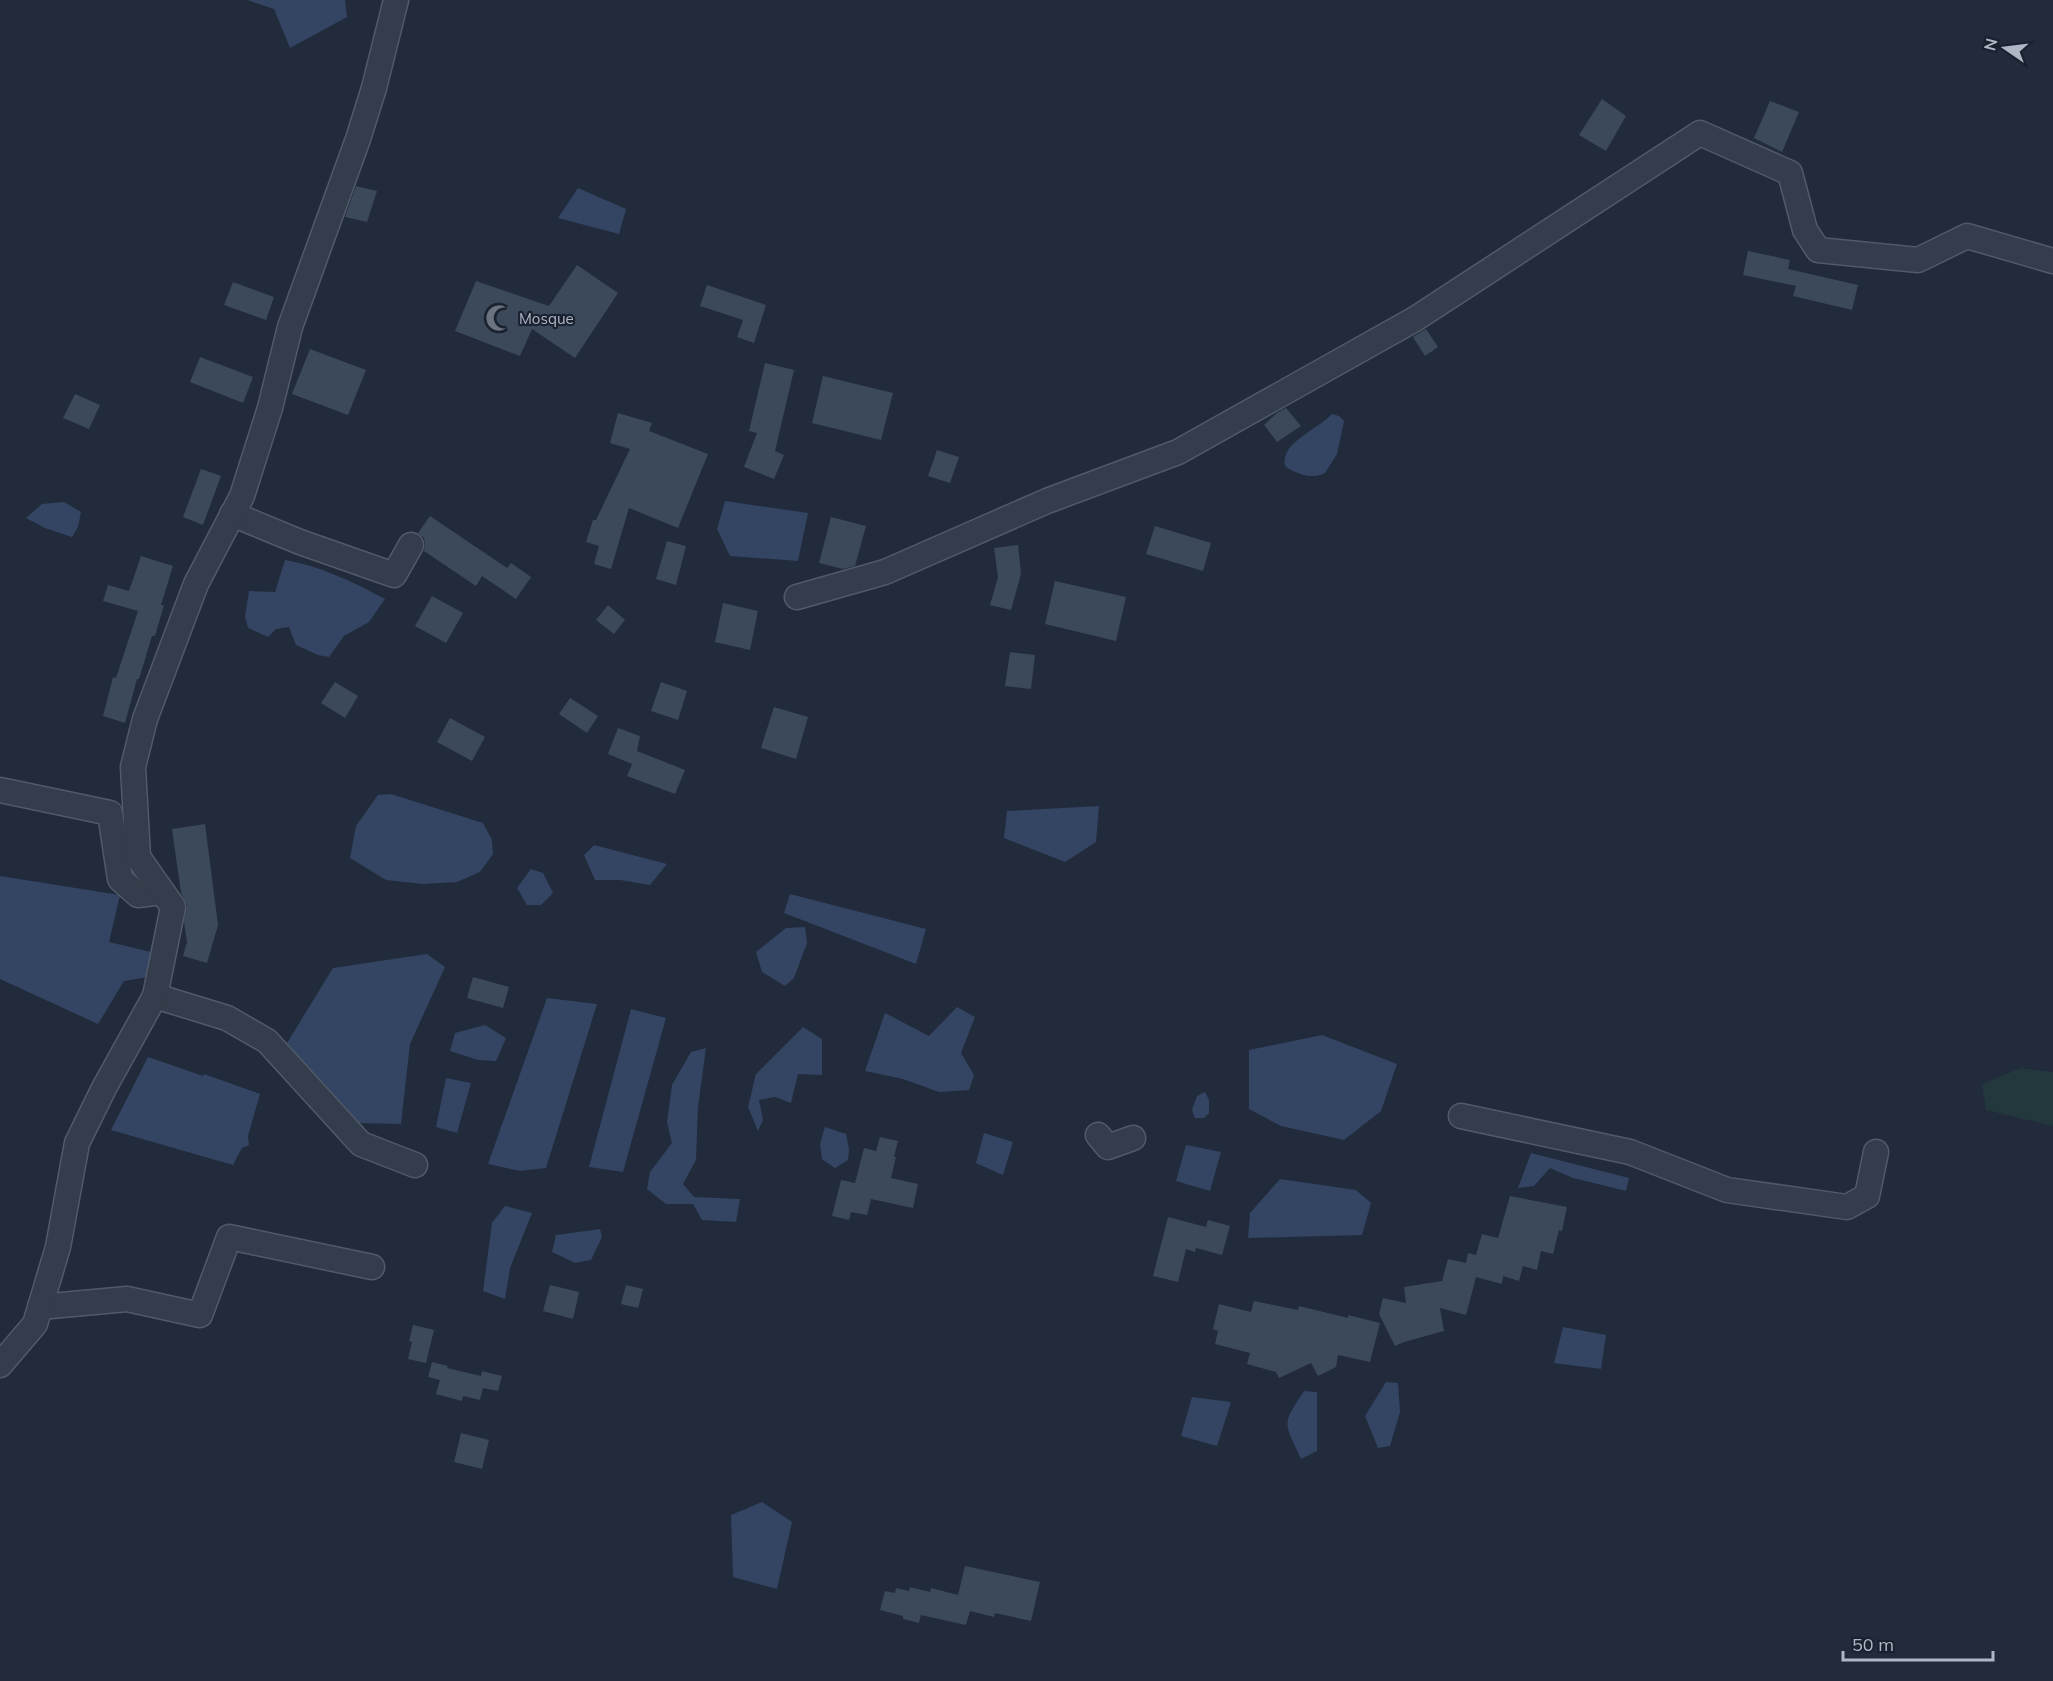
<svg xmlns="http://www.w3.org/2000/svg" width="2053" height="1681" font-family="Mulish,sans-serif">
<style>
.green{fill:#22383c}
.water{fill:#334563}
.building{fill:#3c495b}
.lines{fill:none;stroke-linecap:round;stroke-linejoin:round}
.minor-casing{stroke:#525a69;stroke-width:27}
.minor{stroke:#343d4b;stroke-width:24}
.labels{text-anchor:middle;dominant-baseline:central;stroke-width:4.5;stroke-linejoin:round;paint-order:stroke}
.poi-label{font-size:15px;fill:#afb7c7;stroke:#1a2230;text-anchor:start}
</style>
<rect width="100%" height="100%" fill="#212b3b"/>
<polygon class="green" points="2021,1068 2053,1072 2053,1126 1986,1110 1982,1084"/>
<g class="water">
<polygon points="247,0 345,0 347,17 290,48 274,9"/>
<polygon points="578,188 626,209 619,234 558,218"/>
<path d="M1332,414L1339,416L1344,421L1337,454L1325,473C1312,480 1296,474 1285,466C1280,442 1319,429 1332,414Z"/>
<polygon points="725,501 808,513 798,561 730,556 717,529"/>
<polygon points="64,502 81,512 78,527 72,537 45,528 26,518 42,504"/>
<path d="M285,560C321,566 353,582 385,599L369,622L344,636L329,657L318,655L296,645L289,627L276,629L268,637L248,628L245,617L249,591L275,592Z"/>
<polygon points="391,794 483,823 492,840 493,854 480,872 457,882 423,884 386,880 350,858 356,826 378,795"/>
<polygon points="1099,806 1096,842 1065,862 1004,838 1007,811"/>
<polygon points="594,845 667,864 650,885 620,880 595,880 584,855"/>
<polygon points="531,869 543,873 553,893 541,905 527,905 517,888"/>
<polygon points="0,876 120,895 109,942 151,952 148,977 124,981 98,1024 0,979"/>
<polygon points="790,894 926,929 916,964 784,913"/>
<polygon points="805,927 807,943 794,978 785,986 762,972 756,952 786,928"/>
<polygon points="427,954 445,967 410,1044 401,1124 355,1123 315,1085 287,1043 333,968"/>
<polygon points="547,998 597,1004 546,1168 520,1171 488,1164"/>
<polygon points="957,1007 975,1017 961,1053 974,1075 969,1090 939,1092 903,1079 865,1071 885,1013 929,1036"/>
<polygon points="631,1009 666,1018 623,1172 589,1167"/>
<polygon points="485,1025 506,1038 496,1061 478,1060 450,1051 455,1033"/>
<polygon points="803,1027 822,1039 822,1075 798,1074 791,1103 775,1097 759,1100 763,1120 758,1131 748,1107 756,1074"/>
<polygon points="1322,1035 1397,1064 1381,1111 1344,1140 1281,1126 1249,1109 1249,1050"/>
<polygon points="706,1048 698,1107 696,1160 683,1184 694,1197 740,1199 736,1222 702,1220 693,1204 666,1204 647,1189 650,1172 672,1143 667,1122 672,1085 691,1052"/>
<polygon points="148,1057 203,1076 204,1074 260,1094 248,1136 249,1145 242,1148 233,1165 111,1130"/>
<polygon points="446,1078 471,1083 457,1133 436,1127"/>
<polygon points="1205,1092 1209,1100 1209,1113 1204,1118 1195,1118 1192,1110 1197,1096"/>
<polygon points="825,1127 846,1134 849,1149 848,1160 835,1168 822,1159 820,1144"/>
<polygon points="984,1133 1013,1142 1003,1175 976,1163"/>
<polygon points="1186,1145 1221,1152 1210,1191 1176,1181"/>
<polygon points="1531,1153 1629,1178 1626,1191 1573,1178 1550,1168 1534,1186 1518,1188"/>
<polygon points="1280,1179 1356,1190 1371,1203 1362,1235 1248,1238 1250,1213"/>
<polygon points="505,1206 532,1213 510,1268 505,1299 483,1291 492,1223"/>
<polygon points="600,1229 602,1237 591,1260 575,1263 552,1252 556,1235"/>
<polygon points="1563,1327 1606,1335 1601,1369 1554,1363"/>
<polygon points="1386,1382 1398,1383 1400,1412 1390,1446 1378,1448 1365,1416"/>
<path d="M1304,1391L1317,1392V1451L1301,1459C1284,1421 1281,1426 1304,1391Z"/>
<polygon points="1192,1397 1231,1402 1217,1446 1181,1436"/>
<polygon points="762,1502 792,1522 777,1589 733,1577 731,1515"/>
</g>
<g class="building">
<polygon points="1602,99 1626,116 1606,151 1579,135"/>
<polygon points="1770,101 1799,112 1782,152 1754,138"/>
<polygon points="356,186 377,191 367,222 345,217"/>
<polygon points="1748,251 1790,260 1788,269 1858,285 1852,310 1793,296 1796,286 1743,275"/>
<polygon points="577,265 618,293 575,358 532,329 520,356 455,331 476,281 549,306"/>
<polygon points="233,282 274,297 266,320 224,305"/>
<polygon points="707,285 766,305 754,343 737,337 743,320 700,306"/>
<polygon points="1426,329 1438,347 1425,356 1413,337"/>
<polygon points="310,349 366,370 348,415 292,394"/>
<polygon points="200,357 253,377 243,403 190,382"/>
<polygon points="765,363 794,370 775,451 784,455 774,479 744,467 757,433 749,431"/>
<polygon points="823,376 893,393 881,440 812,423"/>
<polygon points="75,394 100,405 89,429 63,418"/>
<polygon points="1286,408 1301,426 1277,442 1264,425 1277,413"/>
<polygon points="618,413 652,423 649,431 708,454 678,528 629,508 611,569 594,564 599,546 586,542 593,520 596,520 630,449 610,443"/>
<polygon points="937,450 959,457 950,483 928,476"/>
<polygon points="201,469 221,476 203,525 183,517"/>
<polygon points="430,516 507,568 511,563 531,577 516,599 482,576 476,586 424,551 425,544 424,538 418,533"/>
<polygon points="831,517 866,526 855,566 843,569 819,563"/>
<polygon points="1155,526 1211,543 1203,571 1146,554"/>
<polygon points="667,541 686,546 676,585 656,579"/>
<polygon points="1018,545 1021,574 1011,610 990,605 998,577 994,548"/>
<polygon points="141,556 173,566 161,605 164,605 155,636 152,636 139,679 137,679 125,723 103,716 113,677 116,678 138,611 103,601 108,585 129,591"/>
<polygon points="1055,581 1126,597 1116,641 1045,624"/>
<polygon points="432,596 463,613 446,643 415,626"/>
<polygon points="723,603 758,611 750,650 715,642"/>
<polygon points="608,605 625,620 614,634 596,620"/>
<polygon points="1010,652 1035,655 1031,689 1005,686"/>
<polygon points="335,682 358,696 345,718 321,703"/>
<polygon points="661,682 687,691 678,720 651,711"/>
<polygon points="570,698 598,716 587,733 559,714"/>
<polygon points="774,707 808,717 796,759 761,748"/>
<polygon points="450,718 485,737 472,761 437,742"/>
<polygon points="618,728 640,736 637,751 685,770 675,794 627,776 632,764 608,754"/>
<polygon points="205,824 218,925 207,963 183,956 187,942 184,922 187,905 181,893 172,829"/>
<polygon points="473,977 509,987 503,1008 467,998"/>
<polygon points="880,1137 898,1141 894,1157 896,1157 891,1178 918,1184 913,1208 871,1199 867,1215 851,1212 849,1220 832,1216 841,1180 855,1183 864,1148 876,1151"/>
<polygon points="1510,1196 1567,1207 1562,1231 1559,1230 1553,1254 1541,1251 1537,1270 1523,1266 1519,1281 1503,1276 1502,1284 1476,1277 1466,1315 1440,1308 1444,1331 1404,1342 1395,1346 1379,1314 1383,1298 1406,1303 1404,1287 1442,1281 1448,1259 1466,1263 1468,1253 1476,1255 1482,1234 1498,1238"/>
<polygon points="1168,1217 1206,1227 1208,1220 1230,1226 1222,1255 1196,1248 1195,1252 1186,1249 1178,1282 1153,1276"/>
<polygon points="550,1285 579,1292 573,1319 543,1311"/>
<polygon points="626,1285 643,1289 638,1308 621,1304"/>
<polygon points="1254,1301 1298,1310 1299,1306 1348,1318 1348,1315 1380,1323 1370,1362 1338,1355 1336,1367 1318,1376 1311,1363 1279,1378 1276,1372 1247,1364 1250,1353 1215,1344 1218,1331 1213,1329 1219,1304 1251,1312"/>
<polygon points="413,1325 434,1330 426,1363 408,1359 412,1342 409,1341"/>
<polygon points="432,1362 448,1366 447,1368 481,1376 482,1371 502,1376 498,1391 483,1388 480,1400 463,1396 462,1401 436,1394 440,1380 428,1377"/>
<polygon points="461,1433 489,1440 482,1469 454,1462"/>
<polygon points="965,1566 1040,1582 1031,1621 995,1613 994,1617 970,1611 966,1625 921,1615 919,1623 903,1619 903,1616 880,1610 885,1591 895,1593 896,1588 909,1591 910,1587 930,1592 931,1588 958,1595"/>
</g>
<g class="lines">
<defs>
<g id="minor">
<polyline points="232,514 300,542 394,575 411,545"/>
<polyline points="797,597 885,572 1047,501 1178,452 1415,319 1700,133 1790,173 1805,230 1818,250 1918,260 1967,236 2053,261"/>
<polyline points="0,790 110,813 120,879 138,895 162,892"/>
<polyline points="155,996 227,1018 267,1041 361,1144 415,1165"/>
<polyline points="1461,1116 1630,1152 1727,1190 1847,1207 1867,1196 1876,1152"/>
<polyline points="1098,1135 1108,1147 1133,1138"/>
<polyline points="40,1307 127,1299 200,1315 229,1237 372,1267"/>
<polyline points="0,1365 35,1324 58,1247 77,1143 104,1088 155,996 173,907 138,857 133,767 145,719 196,584 242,496 270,408 290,327 358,139 374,88 396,0"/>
</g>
</defs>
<use href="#minor" class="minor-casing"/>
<use href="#minor" class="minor"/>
</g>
<defs>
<symbol id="mosque-bare" viewBox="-9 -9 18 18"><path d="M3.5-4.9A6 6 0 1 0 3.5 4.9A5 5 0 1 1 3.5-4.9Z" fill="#6b7280" stroke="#1a2230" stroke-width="2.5" paint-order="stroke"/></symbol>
</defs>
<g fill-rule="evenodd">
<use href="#mosque-bare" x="480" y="299" width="38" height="38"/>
</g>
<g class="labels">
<g class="poi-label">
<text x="519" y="318">Mosque</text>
</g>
</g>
<g transform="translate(2005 48) rotate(284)" stroke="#1a2230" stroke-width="4.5" paint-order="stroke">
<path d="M0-4.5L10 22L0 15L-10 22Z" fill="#afb7c7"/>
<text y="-9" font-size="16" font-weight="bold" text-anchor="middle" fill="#afb7c7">N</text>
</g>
<path d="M1843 1651v9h150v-9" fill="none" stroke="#afb7c7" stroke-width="3"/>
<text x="1852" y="1651" font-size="18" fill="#afb7c7" stroke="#1a2230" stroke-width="4.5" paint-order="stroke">50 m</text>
</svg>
